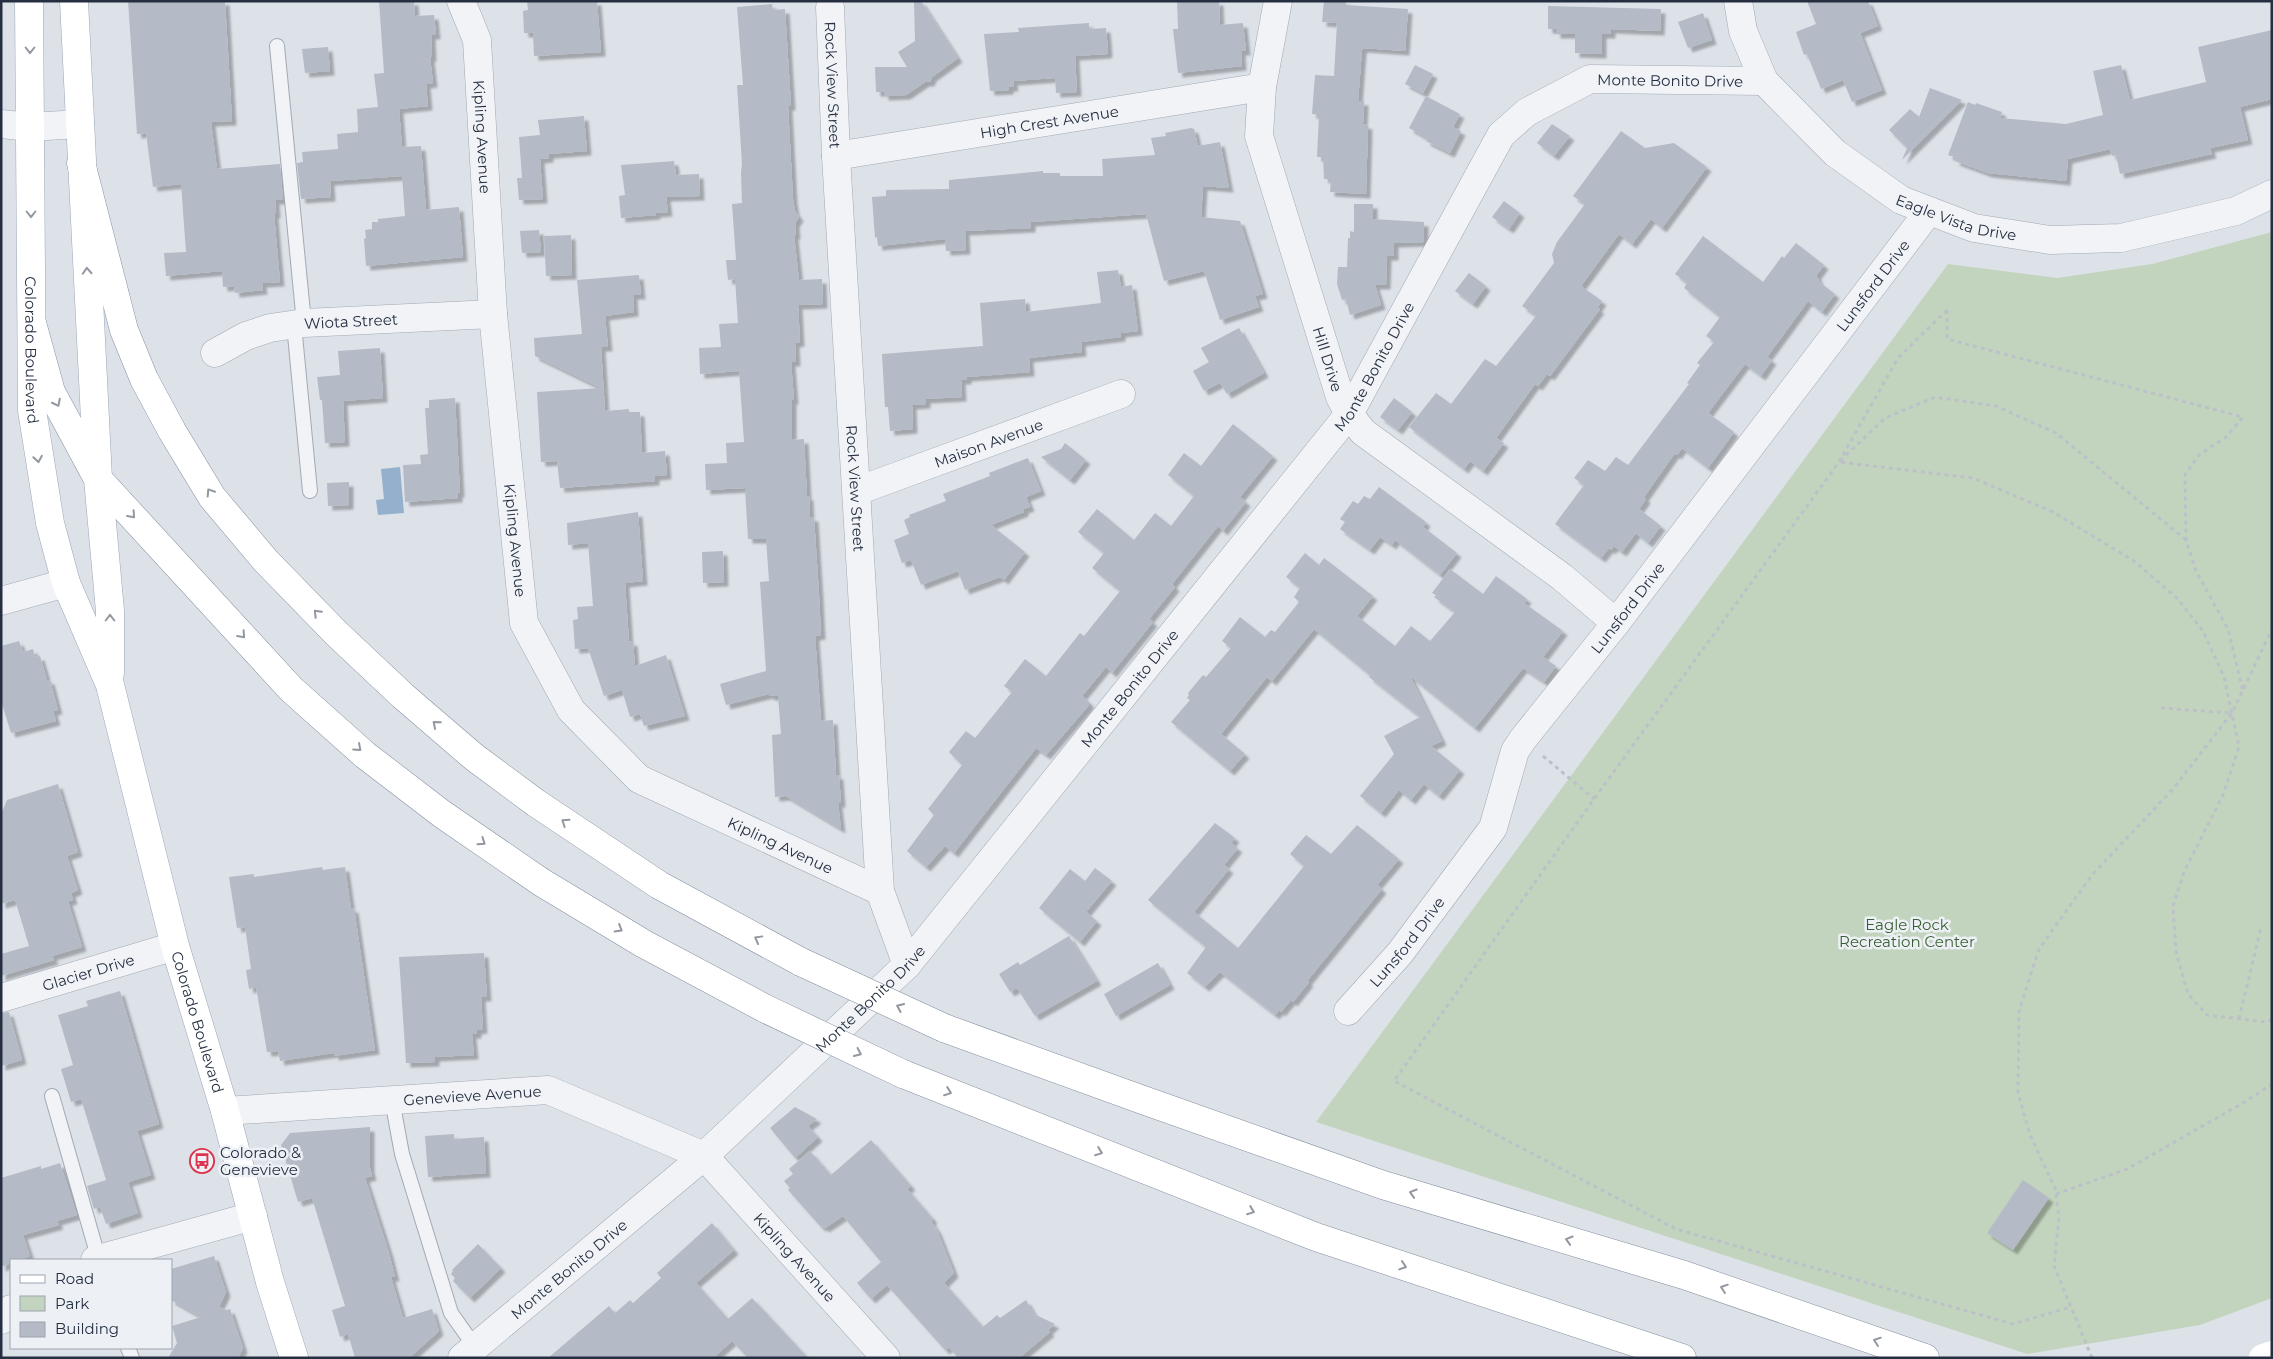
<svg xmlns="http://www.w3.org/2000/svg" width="2273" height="1359" font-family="Montserrat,sans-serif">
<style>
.green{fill:#c3d4be}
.water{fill:#94b0cd}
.building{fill:#b4bbc6;filter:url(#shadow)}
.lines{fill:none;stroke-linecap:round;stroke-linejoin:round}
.service-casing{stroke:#a2a9b3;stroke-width:16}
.minor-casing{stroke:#a2a9b3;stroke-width:29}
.tertiary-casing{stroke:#a2a9b3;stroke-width:29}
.primary-casing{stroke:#9ba6b6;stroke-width:29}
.motorway-casing{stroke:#838fa1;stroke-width:29}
.path{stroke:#bcc0c8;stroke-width:3;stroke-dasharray:4 4;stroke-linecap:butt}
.service{stroke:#f1f3f7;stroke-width:14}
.minor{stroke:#f1f3f7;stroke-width:28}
.tertiary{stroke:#f1f3f7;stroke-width:28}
.secondary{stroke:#fff;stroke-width:28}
.primary{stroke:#fff;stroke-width:28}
.motorway{stroke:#fff;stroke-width:28}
.motorway-bridge-casing{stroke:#838fa1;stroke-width:29;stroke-linecap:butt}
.motorway-bridge{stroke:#fff;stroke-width:28}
.oneway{stroke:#9297a0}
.labels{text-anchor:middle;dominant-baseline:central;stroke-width:5;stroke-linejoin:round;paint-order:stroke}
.street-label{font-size:15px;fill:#252f41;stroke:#edf1f6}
.park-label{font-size:15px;fill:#395e31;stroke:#edf1f6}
.poi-label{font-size:15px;fill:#252f41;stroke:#edf1f6;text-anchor:start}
</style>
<defs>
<filter id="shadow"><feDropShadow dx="4.5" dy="4.5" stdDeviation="1" flood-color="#0004"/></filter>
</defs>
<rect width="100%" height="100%" fill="#dde2e9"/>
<polygon class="green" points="2272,232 2272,1298 2200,1325 2027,1354 1316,1122 1948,264 2057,278 2152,264"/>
<polygon class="water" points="400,467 404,513 378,515 376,500 384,499 381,469"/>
<g class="building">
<polygon points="128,1 225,1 232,121 211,122 217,169 280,164 283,200 275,200 276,214 274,214 280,282 262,283 263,290 235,293 234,286 223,287 222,271 166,276 164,253 186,252 181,184 153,187 146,133 137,134"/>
<polygon points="379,1 414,1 415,16 434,15 436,35 431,35 432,57 430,57 433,83 426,84 428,106 399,109 402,147 421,146 426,210 459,207 463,257 366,266 364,239 366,238 365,230 372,229 372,222 378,222 378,219 405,216 402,176 330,181 331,197 301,199 297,163 303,162 302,152 338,149 337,134 358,132 357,109 378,107 374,74 384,73"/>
<polygon points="527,1 597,1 601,52 534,56 533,33 524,33 523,11 528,10"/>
<polygon points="914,1 921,1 958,58 932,77 930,82 925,82 906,95 884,96 884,92 876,92 875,67 907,67 898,52 915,41"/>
<polygon points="1177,1 1219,1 1220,25 1243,23 1246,51 1241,51 1242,66 1178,73 1173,29 1178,29"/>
<polygon points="1324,1 1346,1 1346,5 1408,9 1405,51 1363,48 1362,50 1358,101 1364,101 1363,124 1368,125 1366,194 1330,192 1331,179 1324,179 1323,157 1317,157 1319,115 1312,114 1315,75 1334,76 1337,23 1322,22"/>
<polygon points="1807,1 1868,1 1878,26 1860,33 1882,90 1852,102 1843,80 1821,89 1807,54 1804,55 1796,32 1816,24"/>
<polygon points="772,4 773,10 785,9 791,106 788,106 793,199 795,211 799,217 795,223 796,235 794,235 799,280 822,279 823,304 798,305 800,342 795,343 796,362 791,362 794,400 792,400 792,440 804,439 807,496 809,496 810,517 814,517 819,595 821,635 815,636 821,721 833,720 836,775 839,775 841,803 838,803 841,829 786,796 775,797 772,735 781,734 778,696 770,696 769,694 726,705 720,684 766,671 760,582 769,581 766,539 748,539 745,488 706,490 705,464 727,463 726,443 744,442 739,371 700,374 699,348 721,347 719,324 738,323 735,279 728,280 726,260 736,260 732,204 742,203 741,172 742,164 737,85 743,85 737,7"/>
<polygon points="1548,6 1661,9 1660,31 1611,29 1611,34 1602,34 1602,54 1575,53 1575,34 1556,34 1556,29 1548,29"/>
<polygon points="1703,13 1712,40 1688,48 1678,22"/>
<polygon points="1089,23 1089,29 1106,28 1108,51 1107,54 1075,56 1077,92 1056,93 1055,78 1013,81 1014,87 1009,87 1009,90 990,91 984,34 1019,32 1018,28"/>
<polygon points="2272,30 2272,99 2240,107 2248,140 2210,148 2212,154 2120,174 2116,155 2112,156 2110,149 2068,159 2066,181 1988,173 1955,161 1957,158 1948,155 1968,102 1975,105 1976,103 2002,112 2000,118 2066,124 2103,115 2093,71 2121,65 2130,100 2206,82 2198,47"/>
<polygon points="328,47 330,71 305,73 302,49"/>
<polygon points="1415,65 1433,74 1423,93 1405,84"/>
<polygon points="1930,88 1962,100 1902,160 1907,148 1889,130 1910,109 1919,117"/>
<polygon points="1426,96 1460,114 1453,127 1461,131 1450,153 1426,141 1427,138 1409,128"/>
<polygon points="584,116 587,151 549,154 549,158 540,159 543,199 519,200 517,178 522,178 519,137 540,135 538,120"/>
<polygon points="1552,124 1570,136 1554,156 1537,143"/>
<polygon points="1191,128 1194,129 1198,146 1220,142 1229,188 1203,186 1201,217 1240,221 1263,294 1255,296 1259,307 1220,320 1204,271 1164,281 1146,214 1031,222 1031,228 965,231 966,250 946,251 945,239 878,246 877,237 875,238 872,197 886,196 886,190 949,189 949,180 1043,171 1043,173 1060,173 1060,176 1103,176 1102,159 1155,155 1151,138 1166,136 1165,133"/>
<polygon points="1621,131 1645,148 1674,143 1707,167 1662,228 1651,219 1632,244 1619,234 1581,286 1602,301 1597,308 1600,309 1550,376 1547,374 1538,386 1535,384 1496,438 1504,443 1483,471 1470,461 1464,469 1409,427 1436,393 1451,404 1485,359 1496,366 1536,316 1522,306 1554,263 1552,254 1557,242 1585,204 1573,196"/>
<polygon points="674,161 676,175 699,174 700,196 666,197 668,212 656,213 656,215 621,218 619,196 625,195 621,165"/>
<polygon points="1504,201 1520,213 1509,229 1492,217"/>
<polygon points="1354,204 1373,204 1373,219 1424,222 1424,242 1394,243 1394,256 1387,256 1386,285 1375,285 1381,305 1350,315 1346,299 1342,300 1337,284 1338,267 1347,267 1348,238 1350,238 1350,231 1354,232"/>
<polygon points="539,230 541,252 522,253 520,231"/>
<polygon points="571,235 572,275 546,276 544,236"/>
<polygon points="1703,236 1763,282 1782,256 1784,258 1796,243 1824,265 1816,276 1819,279 1818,281 1835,294 1822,312 1808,301 1767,357 1772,360 1761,376 1745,364 1708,413 1734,432 1708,468 1682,448 1677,455 1675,453 1644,497 1646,499 1639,509 1661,526 1648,543 1636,533 1622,552 1614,546 1611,550 1609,548 1601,558 1555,524 1584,485 1574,478 1588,460 1605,471 1616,457 1628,465 1689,384 1687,383 1700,365 1697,363 1714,342 1706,336 1720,317 1684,288 1687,283 1675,274"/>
<polygon points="1118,270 1121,287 1132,285 1138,331 1121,333 1121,337 1081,342 1082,352 1029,358 1030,372 967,377 967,380 961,380 962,397 926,399 926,404 912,405 913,429 890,431 888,407 885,407 882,354 983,346 980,303 1025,299 1026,312 1101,303 1097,272"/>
<polygon points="1469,273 1486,286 1473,304 1455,291"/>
<polygon points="639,275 641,295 633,295 634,312 605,316 608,347 601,347 605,411 629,409 629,412 640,412 642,453 665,451 667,475 655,476 655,481 560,488 557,461 541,462 537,392 601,388 535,356 534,338 582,334 577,280"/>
<polygon points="1239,328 1264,373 1227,394 1220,383 1204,391 1193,371 1209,362 1201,348"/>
<polygon points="380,348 383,398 343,401 345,442 325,443 322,400 320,400 317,377 340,375 338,351"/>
<polygon points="455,398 460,493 458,493 458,498 405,502 403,465 421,464 420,455 428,454 425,408 429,408 429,400"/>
<polygon points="1394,398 1412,412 1398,430 1380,417"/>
<polygon points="1233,424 1273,456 1240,497 1246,502 1223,531 1218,526 1172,584 1175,587 1149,619 1153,622 1112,673 1106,667 1082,696 1089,702 1089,705 1046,755 1036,748 954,853 945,846 926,867 907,851 934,815 928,809 962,765 949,752 966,731 975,738 1012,692 1004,686 1025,659 1046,676 1080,633 1084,636 1120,591 1092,568 1104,553 1078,532 1097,509 1134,540 1155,513 1171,526 1194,496 1168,475 1184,453 1201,466"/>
<polygon points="1065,443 1086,460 1070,480 1041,457 1061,449"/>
<polygon points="1028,458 1041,491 1026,497 1030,507 1024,509 1024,512 991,525 1025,552 1004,580 1000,577 965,590 958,571 921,585 911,560 902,563 894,540 909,534 904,520 910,517 909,515 946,501 943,494 990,476 989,473"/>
<polygon points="349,482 349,505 328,506 327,483"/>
<polygon points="1379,487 1426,522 1423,527 1457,553 1440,575 1395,540 1392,545 1380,537 1370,550 1340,529 1345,522 1340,519 1353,501 1358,504 1364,496 1370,499"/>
<polygon points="638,512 643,581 625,583 629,642 633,641 635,666 666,655 685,716 644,726 640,714 630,717 622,690 604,696 588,648 575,649 573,620 578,619 577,607 593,606 588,543 568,545 567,523"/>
<polygon points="723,551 724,582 703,583 702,552"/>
<polygon points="1305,553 1319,565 1324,558 1373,596 1357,616 1395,646 1411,626 1430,641 1455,612 1434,597 1436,595 1432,593 1450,569 1483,594 1496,576 1527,599 1524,603 1563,631 1543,657 1556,666 1544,682 1523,668 1475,728 1410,676 1442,741 1431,746 1460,770 1439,796 1424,784 1411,800 1399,790 1381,813 1360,796 1394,754 1384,736 1420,717 1369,677 1370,675 1314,629 1272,681 1267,677 1221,734 1245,754 1230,771 1171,722 1190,700 1187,698 1189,695 1188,693 1203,675 1206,677 1231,648 1222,641 1240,617 1265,637 1271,630 1275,632 1299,602 1294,597 1300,588 1286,577"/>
<polygon points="19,641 23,652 33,649 35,657 40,656 47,680 50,680 58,710 53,711 56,721 11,733 1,701 1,646"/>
<polygon points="58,784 78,852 67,856 78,890 71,893 73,900 68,901 82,947 52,956 54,960 1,976 1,954 29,946 15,900 1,904 1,814 7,800"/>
<polygon points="1215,823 1235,838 1231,843 1238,848 1224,865 1229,869 1194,912 1238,948 1304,866 1290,854 1306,835 1331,854 1357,825 1399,859 1377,885 1382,889 1307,981 1309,982 1293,1002 1291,1000 1281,1012 1279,1010 1275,1015 1220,972 1205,987 1187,973 1206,947 1148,900"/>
<polygon points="322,867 323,870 345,867 351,909 354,908 375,1050 334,1056 334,1053 280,1061 278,1051 267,1052 256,987 249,989 246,970 251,969 245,927 237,928 229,877 254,874 254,877"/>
<polygon points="1095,868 1112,881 1086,912 1097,921 1080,942 1039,908 1070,869 1085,881"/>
<polygon points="1069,936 1097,981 1035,1016 1017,988 1010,992 999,974 1018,962 1020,965"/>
<polygon points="484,953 487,997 481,997 483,1029 477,1030 477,1034 472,1034 474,1055 435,1057 435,1062 406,1063 399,957"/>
<polygon points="1158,963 1170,985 1116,1016 1104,994"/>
<polygon points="120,991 159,1124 137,1131 151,1175 128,1182 138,1213 106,1224 100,1207 94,1209 87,1186 106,1180 81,1099 71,1102 61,1069 73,1065 58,1015 88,1006 86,1001"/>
<polygon points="9,1012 22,1060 1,1066 1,1013"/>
<polygon points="795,1107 817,1119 808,1126 818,1137 795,1158 770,1128"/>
<polygon points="370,1127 370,1168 372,1176 365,1178 389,1253 395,1277 391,1277 403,1318 432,1309 439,1331 409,1358 355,1358 348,1334 340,1337 332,1310 345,1306 312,1198 298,1202 281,1145 290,1133"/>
<polygon points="454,1134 454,1139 484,1137 486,1173 428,1177 425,1136"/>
<polygon points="871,1140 911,1186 907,1189 933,1219 931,1221 937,1230 954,1273 944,1283 983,1327 997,1315 1000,1318 1026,1300 1034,1314 1055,1324 1048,1330 1050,1332 1019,1358 958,1358 949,1347 945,1350 887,1285 871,1299 857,1283 881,1262 843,1216 825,1228 823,1226 821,1227 788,1190 790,1188 784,1181 793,1174 789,1169 810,1151 831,1175"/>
<polygon points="60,1163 77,1215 57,1221 59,1225 23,1235 30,1256 19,1260 11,1260 11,1263 1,1267 1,1178 41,1166 41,1169"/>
<polygon points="2023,1180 2049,1198 2013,1250 1987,1233"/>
<polygon points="712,1223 734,1250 696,1283 728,1319 752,1298 808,1358 748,1358 732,1341 713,1358 548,1358 609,1306 615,1313 630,1300 633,1303 661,1278 657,1273"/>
<polygon points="478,1244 501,1268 470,1298 453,1281 455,1278 451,1274 453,1271 452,1270"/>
<polygon points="214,1256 226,1292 219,1307 226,1310 230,1309 243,1348 238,1358 168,1358 177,1343 172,1326 201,1317 171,1300 171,1269"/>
</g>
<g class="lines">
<defs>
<g id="service">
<polyline points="277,46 304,323"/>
<polyline points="294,325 310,491"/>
<polyline points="52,1096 99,1260"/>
<polyline points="392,1100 402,1154 451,1313 475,1347"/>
<polyline points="128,1348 132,1358"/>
</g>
<g id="minor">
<path id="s1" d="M461,1L477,40L493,314L524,623L571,710L639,779L880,891"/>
<path id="s2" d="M1278,1L1262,87L1259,136L1340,397L1349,414L1363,432L1562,577L1616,623"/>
<path id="s3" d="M830,7L836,156L880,891L907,965"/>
<polyline points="1,124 30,127 80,124"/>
<path id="s4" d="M836,156L1262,87"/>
<path id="s5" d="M215,353L246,336L270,328L304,323L493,314"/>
<path id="s6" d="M857,491L1121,394"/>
<polyline points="1,601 66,583"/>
<path id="s7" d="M1,998L175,946"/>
<path id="s8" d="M1348,1011L1400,953L1493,828L1515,751L1523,739L1616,623L1929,211"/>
<path id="s9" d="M225,1111L548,1090L704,1156L886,1358"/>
<polyline points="95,1260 253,1216"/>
<polyline points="1,1320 11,1309"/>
<path id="s10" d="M462,1358L704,1156L907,965L1349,414L1501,135L1527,112L1590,79L1764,81"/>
</g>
<g id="tertiary">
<path id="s11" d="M1738,1L1743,31L1764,81L1835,153L1901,200L1974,228L2050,240L2121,238L2236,211L2272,194"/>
</g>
<g id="primary">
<path id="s12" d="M29,1L32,410L50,523L66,583L110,685L175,946L225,1111L270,1282L294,1358"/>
<polyline points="74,1 98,479 110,611 110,673"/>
</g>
<g id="motorway">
<polyline points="81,163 124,330 144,379 172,431 212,497 265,560 336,633 403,696 474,757 536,803 659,885 801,962"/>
<polyline points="32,323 51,392 98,479 291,689 365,755 442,814 541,882 644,944 766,1009"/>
<polyline points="944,1028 1143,1100 1383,1185 1684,1275 1925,1358"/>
<polyline points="903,1074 1316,1237 1682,1358"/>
</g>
</defs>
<use href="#service" class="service-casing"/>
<use href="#minor" class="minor-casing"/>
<use href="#tertiary" class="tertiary-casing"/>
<use href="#primary" class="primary-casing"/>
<use href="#motorway" class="motorway-casing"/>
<g class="path">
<polyline points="1947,310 1898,358 1839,462 1594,799 1394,1081 1676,1229 2013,1324 2071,1307"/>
<polyline points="1947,310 1947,339 2243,417 2226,437 2199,455 2185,475 2186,540 2196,571 2228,629 2243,691"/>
<polyline points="2186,540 2056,433 1996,406 1935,397 1885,418 1839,462 1973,478 2053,512 2134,561 2178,599 2203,631 2224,677 2239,747 2223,795 2184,872 2173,906 2176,952 2188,994 2207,1015 2266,1022 2272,1019"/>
<polyline points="2161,708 2231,713"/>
<polyline points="1543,756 1594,799"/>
<polyline points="2239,1019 2261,928"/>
<polyline points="2056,1194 2127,1169 2243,1103 2272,1084"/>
<polyline points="2092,1358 2054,1266 2059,1217 2055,1188 2030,1135 2018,1093 2019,1011 2039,949 2092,875 2173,789 2232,713 2272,629"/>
</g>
<use href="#service" class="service"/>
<use href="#minor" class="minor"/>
<use href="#tertiary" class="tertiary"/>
<polyline class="secondary" points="2263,1358 2272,1355"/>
<use href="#primary" class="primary"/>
<use href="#motorway" class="motorway"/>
<defs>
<g id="motorway-bridge">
<polyline points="801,962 944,1028"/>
<polyline points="766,1009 903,1074"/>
</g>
</defs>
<use href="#motorway-bridge" class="motorway-bridge-casing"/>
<use href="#motorway-bridge" class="motorway-bridge"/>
</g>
<defs><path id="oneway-chevron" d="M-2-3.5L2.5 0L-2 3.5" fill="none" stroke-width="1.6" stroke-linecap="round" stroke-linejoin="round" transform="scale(1.25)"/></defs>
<g class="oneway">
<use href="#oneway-chevron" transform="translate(30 50) rotate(90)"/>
<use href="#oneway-chevron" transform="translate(31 214) rotate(90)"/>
<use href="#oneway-chevron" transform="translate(87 271) rotate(-93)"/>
<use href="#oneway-chevron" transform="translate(57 403) rotate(63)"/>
<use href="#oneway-chevron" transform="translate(38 459) rotate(81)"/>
<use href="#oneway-chevron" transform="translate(210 492) rotate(-123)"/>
<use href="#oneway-chevron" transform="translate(132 515) rotate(48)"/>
<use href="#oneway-chevron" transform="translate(317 613) rotate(-135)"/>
<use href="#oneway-chevron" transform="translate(110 618) rotate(-90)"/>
<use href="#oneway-chevron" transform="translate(242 635) rotate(48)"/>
<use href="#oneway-chevron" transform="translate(436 724) rotate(-139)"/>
<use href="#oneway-chevron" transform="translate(358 748) rotate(42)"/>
<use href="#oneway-chevron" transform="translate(565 822) rotate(-146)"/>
<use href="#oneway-chevron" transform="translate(482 842) rotate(35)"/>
<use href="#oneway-chevron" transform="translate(619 929) rotate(31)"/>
<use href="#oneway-chevron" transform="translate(758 939) rotate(-151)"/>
<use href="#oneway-chevron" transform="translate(900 1007) rotate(-156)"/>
<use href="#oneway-chevron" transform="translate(858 1053) rotate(25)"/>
<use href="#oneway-chevron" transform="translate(948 1092) rotate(21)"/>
<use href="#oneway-chevron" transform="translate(1099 1152) rotate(21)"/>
<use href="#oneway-chevron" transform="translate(1413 1193) rotate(-163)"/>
<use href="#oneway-chevron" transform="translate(1251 1211) rotate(21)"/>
<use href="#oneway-chevron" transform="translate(1569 1240) rotate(-163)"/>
<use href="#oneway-chevron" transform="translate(1403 1266) rotate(18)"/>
<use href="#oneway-chevron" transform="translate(1724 1288) rotate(-161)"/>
<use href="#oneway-chevron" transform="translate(1877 1341) rotate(-161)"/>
</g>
<defs>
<symbol id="bus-ring" viewBox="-11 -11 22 22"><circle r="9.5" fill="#edf1f6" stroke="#dc344d" stroke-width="1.5"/><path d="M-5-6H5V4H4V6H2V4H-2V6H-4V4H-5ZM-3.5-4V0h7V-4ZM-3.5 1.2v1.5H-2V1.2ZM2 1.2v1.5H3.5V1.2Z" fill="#dc344d"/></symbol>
</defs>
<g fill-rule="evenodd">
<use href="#bus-ring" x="188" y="1147" width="28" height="28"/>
</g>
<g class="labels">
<g class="street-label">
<text stroke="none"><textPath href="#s10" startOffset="1804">Monte Bonito Drive</textPath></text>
<text stroke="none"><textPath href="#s3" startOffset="78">Rock View Street</textPath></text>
<text stroke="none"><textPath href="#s4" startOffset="216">High Crest Avenue</textPath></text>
<text stroke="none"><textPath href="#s1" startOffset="139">Kipling Avenue</textPath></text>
<text stroke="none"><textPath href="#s11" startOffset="325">Eagle Vista Drive</textPath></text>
<text stroke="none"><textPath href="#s8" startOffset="901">Lunsford Drive</textPath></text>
<text stroke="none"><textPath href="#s5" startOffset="142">Wiota Street</textPath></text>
<text stroke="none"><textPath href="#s12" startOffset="349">Colorado Boulevard</textPath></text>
<text stroke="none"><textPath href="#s2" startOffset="370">Hill Drive</textPath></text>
<text stroke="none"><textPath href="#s10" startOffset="1354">Monte Bonito Drive</textPath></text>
<text stroke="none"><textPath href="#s6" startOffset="140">Maison Avenue</textPath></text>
<text stroke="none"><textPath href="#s3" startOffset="482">Rock View Street</textPath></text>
<text stroke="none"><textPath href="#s1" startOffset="544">Kipling Avenue</textPath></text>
<text stroke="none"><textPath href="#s8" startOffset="496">Lunsford Drive</textPath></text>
<text stroke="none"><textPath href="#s10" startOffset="949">Monte Bonito Drive</textPath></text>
<text stroke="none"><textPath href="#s1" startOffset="979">Kipling Avenue</textPath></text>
<text stroke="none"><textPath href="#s8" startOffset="91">Lunsford Drive</textPath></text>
<text stroke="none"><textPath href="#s7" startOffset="91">Glacier Drive</textPath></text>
<text stroke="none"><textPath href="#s10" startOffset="544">Monte Bonito Drive</textPath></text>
<text stroke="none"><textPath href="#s12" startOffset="1045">Colorado Boulevard</textPath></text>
<text stroke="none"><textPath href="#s9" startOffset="248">Genevieve Avenue</textPath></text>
<text stroke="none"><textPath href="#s9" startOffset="629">Kipling Avenue</textPath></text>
<text stroke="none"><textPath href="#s10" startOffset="139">Monte Bonito Drive</textPath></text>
</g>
<g class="park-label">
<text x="1907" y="924">Eagle Rock<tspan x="1907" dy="17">Recreation Center</tspan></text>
</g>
<g class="poi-label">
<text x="220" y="1152">Colorado &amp;<tspan x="220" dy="17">Genevieve</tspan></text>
</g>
</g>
<rect width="2273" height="1359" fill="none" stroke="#252f41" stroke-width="5"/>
<rect x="10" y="1259" width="162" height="90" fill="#edf1f6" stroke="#9da3ae"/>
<rect x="20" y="1275" width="25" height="8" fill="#ffffff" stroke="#9da3ae"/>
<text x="55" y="1284" font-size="15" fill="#252f41">Road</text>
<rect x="20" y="1296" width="25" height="15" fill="#c3d4be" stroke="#9da3ae"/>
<text x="55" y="1309" font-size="15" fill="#252f41">Park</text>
<rect x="20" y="1322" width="25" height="15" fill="#b4bbc6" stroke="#9da3ae"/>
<text x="55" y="1334" font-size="15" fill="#252f41">Building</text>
</svg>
